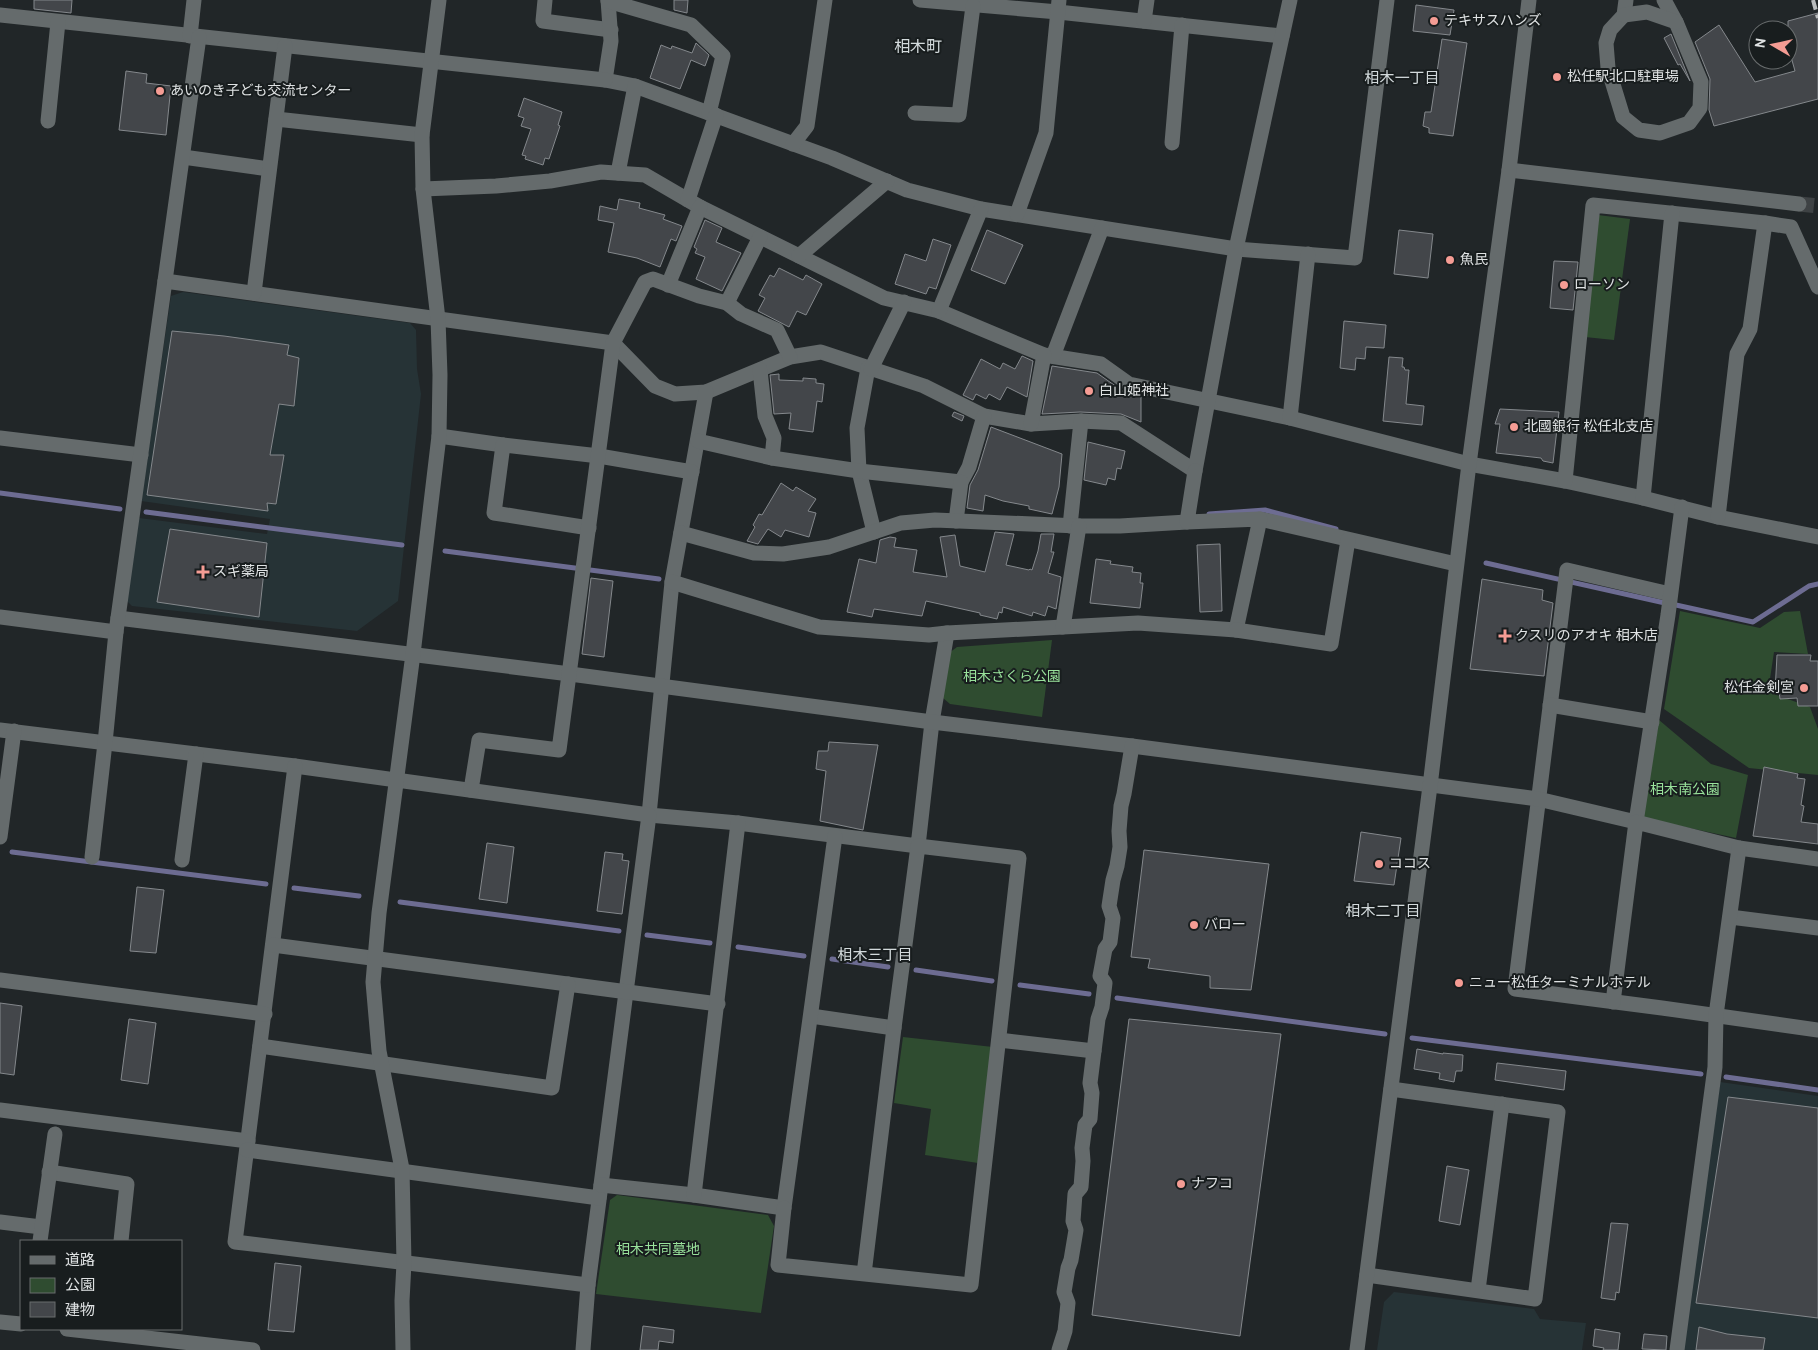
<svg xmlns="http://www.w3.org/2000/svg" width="1818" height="1350" font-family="Overpass,'Noto Sans JP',sans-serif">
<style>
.built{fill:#263336}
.green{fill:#2f4c30}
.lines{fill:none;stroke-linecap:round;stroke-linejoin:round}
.stream{stroke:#6d6c92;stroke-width:5}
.building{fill:#43464a;stroke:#84888c}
.minor-tunnel{stroke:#3e4244;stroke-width:15;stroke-dasharray:15 8;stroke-linecap:butt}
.minor{stroke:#656b6c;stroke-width:15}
.rail{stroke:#b9bcbd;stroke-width:4;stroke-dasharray:10 5;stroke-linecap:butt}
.poi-dot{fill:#f59c94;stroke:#181d1e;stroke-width:2}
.labels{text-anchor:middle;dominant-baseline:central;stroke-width:4;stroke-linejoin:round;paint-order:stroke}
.poi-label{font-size:14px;fill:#dfe2e3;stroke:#181d1e;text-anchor:start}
.park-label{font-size:14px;fill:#99e29b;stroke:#181d1e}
.neighbourhood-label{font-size:15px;fill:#d3dadc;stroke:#181d1e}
.quarter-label{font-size:16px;fill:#d3dadc;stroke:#181d1e}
</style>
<rect width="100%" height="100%" fill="#212628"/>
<g class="built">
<polygon points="183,292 410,323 416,330 417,369 421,394 398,601 357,631 132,606 127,601 139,518 267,534 270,519 141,501 171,296"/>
<polygon points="1720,1082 1818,1096 1818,1350 1683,1350"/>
<polygon points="1394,1292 1534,1309 1540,1319 1586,1323 1582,1350 1377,1350 1384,1302"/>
</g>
<g class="green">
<polygon points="1598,215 1630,219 1614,340 1585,337"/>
<polygon points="1680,611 1760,628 1784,612 1800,611 1808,654 1774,652 1768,692 1810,707 1818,729 1818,775 1749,768 1664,709"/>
<polygon points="1052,640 1042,717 950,704 943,698 949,653 957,647"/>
<polygon points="1659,720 1711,764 1748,775 1736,838 1643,818"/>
<polygon points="903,1037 993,1047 978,1163 925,1155 931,1109 894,1103"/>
<polygon points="617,1195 768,1215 774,1226 761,1313 596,1294 610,1200"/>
</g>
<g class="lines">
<g class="stream">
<polyline points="0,493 120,509"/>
<polyline points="146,512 402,545"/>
<polyline points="1209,514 1265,510 1336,529"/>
<polyline points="445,551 659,579"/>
<polyline points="1486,563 1665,603"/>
<polyline points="1676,605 1753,622 1809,586 1818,584"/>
<polyline points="12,852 266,884"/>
<polyline points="294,888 359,896"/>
<polyline points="400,902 619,931"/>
<polyline points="647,935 710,943"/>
<polyline points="738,947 804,956"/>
<polyline points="832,959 888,967"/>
<polyline points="916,970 992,981"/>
<polyline points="1020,985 1089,994"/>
<polyline points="1117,998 1385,1034"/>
<polyline points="1412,1038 1701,1074"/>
<polyline points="1726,1077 1818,1090"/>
</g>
</g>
<g class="building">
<polygon points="34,0 72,0 71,13 34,9"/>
<polygon points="674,0 688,0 687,13 674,10"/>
<polygon points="1416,5 1454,10 1450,35 1413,31"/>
<polygon points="1818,13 1818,99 1714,126 1709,110 1710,79 1695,42 1719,25 1755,82 1795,71 1788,46 1788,21"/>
<polygon points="1671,34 1690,81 1680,64 1678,65 1664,38"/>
<polygon points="1442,39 1467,43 1453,136 1429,133 1429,128 1423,126 1425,112 1431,112"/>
<polygon points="696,43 709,55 705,66 691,60 680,89 650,78 661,45 671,49 672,46 692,53"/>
<polygon points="126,71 147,74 146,83 171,86 166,135 119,130"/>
<polygon points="524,98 562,112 558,125 560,126 549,159 545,158 543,165 525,159 526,156 522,155 531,129 521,126 524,118 518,116"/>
<polygon points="619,199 640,203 639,208 665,215 663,219 682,226 676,241 671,239 660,267 637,258 608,252 614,223 598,220 600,206 617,210"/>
<polygon points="705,220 722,228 716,242 741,253 722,291 696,279 705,257 695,253 697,249 694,247"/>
<polygon points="987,230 1023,245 1005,284 971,270"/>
<polygon points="1399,230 1433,234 1428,278 1394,274"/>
<polygon points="933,239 951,245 936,289 929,287 926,294 895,284 905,254 926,261"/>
<polygon points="1554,261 1578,262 1573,310 1550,308"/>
<polygon points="779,268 803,280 806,275 822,284 806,315 797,311 789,327 758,311 765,298 759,295 770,275 774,277"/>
<polygon points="1344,321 1386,325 1384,348 1366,347 1365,359 1356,358 1355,370 1340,368"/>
<polygon points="172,331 224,336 289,345 287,355 299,358 294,406 279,404 270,455 284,455 276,504 267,503 268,511 147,495"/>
<polygon points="1022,356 1033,361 1027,397 1007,387 1000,400 989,394 986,399 976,394 973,400 963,395 981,359 1000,369 1003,363 1015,369"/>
<polygon points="1389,357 1403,358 1402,367 1404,367 1405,370 1409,370 1406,404 1424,406 1422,425 1383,421"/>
<polygon points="1052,366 1097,373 1124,392 1141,396 1141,422 1121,414 1080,412 1042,414"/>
<polygon points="779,374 779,380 803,381 803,378 816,379 816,383 824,384 822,402 817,401 813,432 789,429 791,413 774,414 770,375"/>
<polygon points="1500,409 1559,412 1553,463 1543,461 1541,458 1496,453 1500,424 1495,424"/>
<polygon points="954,412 964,416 962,421 952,416"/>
<polygon points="991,427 1062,454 1059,487 1052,514 1029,509 1029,506 1003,501 985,495 983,511 967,508 970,485 978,470"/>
<polygon points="1088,442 1125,451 1121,469 1117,468 1115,480 1108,478 1106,485 1084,480"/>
<polygon points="781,483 793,491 796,487 816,499 808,511 816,513 809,537 785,530 781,537 768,529 758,544 747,541 755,527 753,525 759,514 762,515"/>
<polygon points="170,529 267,543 259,617 157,602"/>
<polygon points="995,532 1014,534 1006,565 1029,570 1030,569 1032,570 1038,551 1041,534 1054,534 1051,552 1054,552 1048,573 1061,577 1056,609 1048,606 1045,616 1033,612 1032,616 1003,607 1002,613 999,612 997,619 980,615 980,613 926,601 922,616 874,609 872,617 847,612 859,559 876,563 880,540 890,537 896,538 894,547 917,550 913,572 947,577 940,537 955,535 960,566 985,572"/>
<polygon points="1220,544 1222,611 1200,612 1197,545"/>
<polygon points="1096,559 1111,561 1110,564 1133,567 1132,572 1141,573 1140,583 1143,583 1140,608 1090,603"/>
<polygon points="591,578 613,581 604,657 582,654"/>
<polygon points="1482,579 1543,590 1542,600 1553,603 1544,676 1470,669"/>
<polygon points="1777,655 1811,655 1810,661 1818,661 1818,706 1798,706 1797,698 1780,699 1779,692 1775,692"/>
<polygon points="829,742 878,745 863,830 820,821 826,771 816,769 818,751 828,751"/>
<polygon points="1764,767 1798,774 1797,778 1805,779 1801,805 1804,806 1801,822 1818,824 1818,844 1753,836"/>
<polygon points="1361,832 1401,838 1394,885 1354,881"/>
<polygon points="487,843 514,847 507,903 479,899"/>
<polygon points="1144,850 1269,864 1251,990 1210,988 1210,976 1148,968 1150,959 1131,957"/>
<polygon points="605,852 623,854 622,860 629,861 622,914 597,911"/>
<polygon points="137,887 164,890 156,953 130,951"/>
<polygon points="0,1003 22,1006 14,1075 0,1073"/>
<polygon points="129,1019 156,1023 148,1084 121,1080"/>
<polygon points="1129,1019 1281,1034 1240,1336 1092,1315"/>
<polygon points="1417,1049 1443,1054 1443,1053 1463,1055 1462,1071 1456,1071 1454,1082 1439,1079 1440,1073 1414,1069"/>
<polygon points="1497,1063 1566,1071 1564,1090 1495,1080"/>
<polygon points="1728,1097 1818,1108 1818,1318 1696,1303"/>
<polygon points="1447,1166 1469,1170 1460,1225 1439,1221"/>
<polygon points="1611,1223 1628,1224 1619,1293 1616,1292 1615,1300 1601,1298"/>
<polygon points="275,1263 301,1266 294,1332 268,1330"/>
<polygon points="643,1326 674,1330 673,1343 659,1341 658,1350 640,1350"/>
<polygon points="1699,1327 1727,1334 1765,1338 1763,1350 1696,1350"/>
<polygon points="1595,1329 1620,1333 1618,1350 1603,1350 1604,1348 1593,1346"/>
<polygon points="1644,1334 1667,1336 1666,1350 1642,1349"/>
</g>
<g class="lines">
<polyline class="minor-tunnel" points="1799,204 1818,206"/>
<g class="minor">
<polyline points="545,0 543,21 611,30"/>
<polyline points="608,0 611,41 605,80 635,86 832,158 907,190 981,209 1236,249 1355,258 1387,0"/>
<polyline points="920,0 1058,12 1282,36"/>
<polyline points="1626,0 1624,15 1610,30 1606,43 1608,68 1623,117 1639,130 1660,133 1689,123 1700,108 1701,82 1676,22 1664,0"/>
<polyline points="608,1 691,25 723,56 709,113"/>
<polyline points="0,15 605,80"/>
<polyline points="1624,15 1647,12 1676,22"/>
<polyline points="1144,21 1147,0"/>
<polyline points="190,36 194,0"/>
<polyline points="915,113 959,115 973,6"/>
<polyline points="276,119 422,135"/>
<polyline points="48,121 58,22"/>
<polyline points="1172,143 1182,25"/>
<polyline points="793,144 807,126 825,0"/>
<polyline points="183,157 269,169"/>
<polyline points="1509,170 1799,204"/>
<polyline points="618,173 635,86"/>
<polyline points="423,189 496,186 550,181 601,172 645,175 700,207 884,298 939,311 1044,355 1101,364 1129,384 1290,418 1469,464 1565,481 1643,498 1718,517 1818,537"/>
<polyline points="688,200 716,115"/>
<polyline points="1017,214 1046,133 1059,0"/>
<polyline points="799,256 887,181"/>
<polyline points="165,281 613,343 655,386 675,394 706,392 790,357 821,352 924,386 984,416 1031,424 1081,421 1121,423 1195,471 1236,249 1290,0"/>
<polyline points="668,285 700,207"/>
<polyline points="254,293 285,46"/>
<polyline points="727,303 760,237"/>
<polyline points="939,311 981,209"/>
<polyline points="1053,356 1102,228"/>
<polyline points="868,368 857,428 859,471 874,532"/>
<polyline points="871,369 904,302"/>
<polyline points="760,370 765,416 774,438 772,458"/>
<polyline points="706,392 672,582 649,815 738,823 918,846 932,722 947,633"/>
<polyline points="1290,418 1308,254"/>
<polyline points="1031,424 1044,355"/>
<polyline points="439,436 503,445"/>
<polyline points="0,438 141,455"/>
<polyline points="698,441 772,458 859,471 961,482 969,467 984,416"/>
<polyline points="1565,481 1593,205 1765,223"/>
<polyline points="1643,498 1672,213"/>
<polyline points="1718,517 1737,354 1750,329 1765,223 1791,227 1818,287"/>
<polyline points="1260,519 1456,564"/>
<polyline points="956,521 961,482"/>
<polyline points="1070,526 1081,421"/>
<polyline points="589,528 494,513 503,445 599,456 692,472"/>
<polyline points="681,533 754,553 783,554 829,547 901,523 935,520 1079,526 1120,526 1187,522"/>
<polyline points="672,582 819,627 929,635 947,633 1138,623 1236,630 1260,519 1187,522 1195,471"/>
<polyline points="1670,594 1567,570 1515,989 1662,1008 1818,1030"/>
<polyline points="0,617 116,632"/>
<polyline points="118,618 570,674 932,722 1132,746 1538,799 1636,822 1668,615 1682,507"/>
<polyline points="1063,627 1079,526"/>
<polyline points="1236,630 1331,644 1348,540"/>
<polyline points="1550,705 1652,722"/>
<polyline points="0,730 295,766 649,815 588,1285 583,1350"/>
<polyline points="295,766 235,1242 588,1285"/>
<polyline points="471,790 479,740 559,750 613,343 645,282 653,279 699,296 727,303 741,314 777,330 790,357"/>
<polyline points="0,837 14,731"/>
<polyline points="92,857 105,743 116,632 199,37"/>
<polyline points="182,860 196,754"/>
<polyline points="1730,917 1818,928"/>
<polyline points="273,945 718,1004"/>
<polyline points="0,980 265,1014"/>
<polyline points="1613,1002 1636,822 1739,848 1818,859"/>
<polyline points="811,1016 894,1028"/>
<polyline points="999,1040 1094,1051"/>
<polyline points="260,1046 552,1088 568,984"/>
<polyline points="0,1110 248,1141"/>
<polyline points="247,1150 599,1198"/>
<polyline points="49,1172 127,1184 121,1241"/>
<polyline points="601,1185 694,1195 784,1208 835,836"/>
<polyline points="694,1195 738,823"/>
<polyline points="784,1208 778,1265 971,1285 1019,858 918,846 894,1028 864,1274"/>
<polyline points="0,1222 41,1227"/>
<polyline points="40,1241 55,1134"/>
<polyline points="1367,1275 1535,1299 1558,1112 1391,1089"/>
<polyline points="1478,1290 1502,1104"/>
<polyline points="0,1322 21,1324"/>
<polyline points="67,1329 253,1350"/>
<polyline points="403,1350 402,1301 404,1263 402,1169 379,1051 373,982 379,913 413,654 439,436 440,375 438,319 423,189 422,135 439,0"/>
<polyline points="1059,1350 1065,1331 1068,1303 1064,1292 1068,1268 1071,1260 1076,1230 1073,1221 1075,1194 1081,1187 1083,1161 1082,1148 1085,1125 1090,1119 1092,1093 1090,1083 1098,1019 1102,1007 1105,983 1100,976 1105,949 1110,942 1113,918 1109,906 1113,880 1117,866 1120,847 1119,831 1121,806 1124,794 1132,746"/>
<polyline points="1357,1350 1430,786 1469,464 1509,170 1529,0"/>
<polyline points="1677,1350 1715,1067 1716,1015 1739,848"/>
</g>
<polyline class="rail" points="1813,0 1818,18"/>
</g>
<g class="poi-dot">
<circle cx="1434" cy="21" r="5"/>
<circle cx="1557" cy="77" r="5"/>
<circle cx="160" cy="91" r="5"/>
<circle cx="1450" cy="260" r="5"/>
<circle cx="1564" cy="285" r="5"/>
<circle cx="1089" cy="391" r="5"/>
<circle cx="1514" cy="427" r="5"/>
<path d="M200.5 564.5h5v5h5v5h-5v5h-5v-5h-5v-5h5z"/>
<path d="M1502.5 628.5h5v5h5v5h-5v5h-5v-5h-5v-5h5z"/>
<circle cx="1804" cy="688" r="5"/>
<circle cx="1379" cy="864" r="5"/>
<circle cx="1194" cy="925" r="5"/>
<circle cx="1459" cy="983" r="5"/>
<circle cx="1181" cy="1184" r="5"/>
</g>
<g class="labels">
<g class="poi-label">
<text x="1444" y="21">テキサスハンズ</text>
<text x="1567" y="77">松任駅北口駐車場</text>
<text x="170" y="91">あいのき子ども交流センター</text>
<text x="1460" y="260">魚民</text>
<text x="1574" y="285">ローソン</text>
<text x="1099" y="391">白山姫神社</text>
<text x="1524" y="427">北國銀行 松任北支店</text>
<text x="213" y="572">スギ薬局</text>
<text x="1515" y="636">クスリのアオキ 相木店</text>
<text x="1794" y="688" text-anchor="end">松任金剣宮</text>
<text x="1389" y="864">ココス</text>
<text x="1204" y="925">バロー</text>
<text x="1469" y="983">ニュー松任ターミナルホテル</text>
<text x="1191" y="1184">ナフコ</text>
</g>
<g class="park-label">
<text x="1012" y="677">相木さくら公園</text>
<text x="1685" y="790">相木南公園</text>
<text x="658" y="1250">相木共同墓地</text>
</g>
<g class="neighbourhood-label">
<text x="1402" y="79">相木一丁目</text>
<text x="1383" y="912">相木二丁目</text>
<text x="875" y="956">相木三丁目</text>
</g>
<g class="quarter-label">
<text x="918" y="48">相木町</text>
</g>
</g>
<rect x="20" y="1240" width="162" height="90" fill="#181d1e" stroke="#686c6d"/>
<rect x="30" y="1256" width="25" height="8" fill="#656b6c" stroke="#686c6d"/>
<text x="65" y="1265" font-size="15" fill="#dfe2e3">道路</text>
<rect x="30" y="1278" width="25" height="15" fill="#2f4c30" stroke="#686c6d"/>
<text x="65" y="1290" font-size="15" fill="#dfe2e3">公園</text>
<rect x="30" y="1302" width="25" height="15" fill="#43464a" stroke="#686c6d"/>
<text x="65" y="1315" font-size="15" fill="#dfe2e3">建物</text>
<g transform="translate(1773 45) rotate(279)"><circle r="24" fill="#181d1e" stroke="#686c6d"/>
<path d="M0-4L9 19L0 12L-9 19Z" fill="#f59c94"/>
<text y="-8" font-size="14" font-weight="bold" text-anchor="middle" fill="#dfe2e3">N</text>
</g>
</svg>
